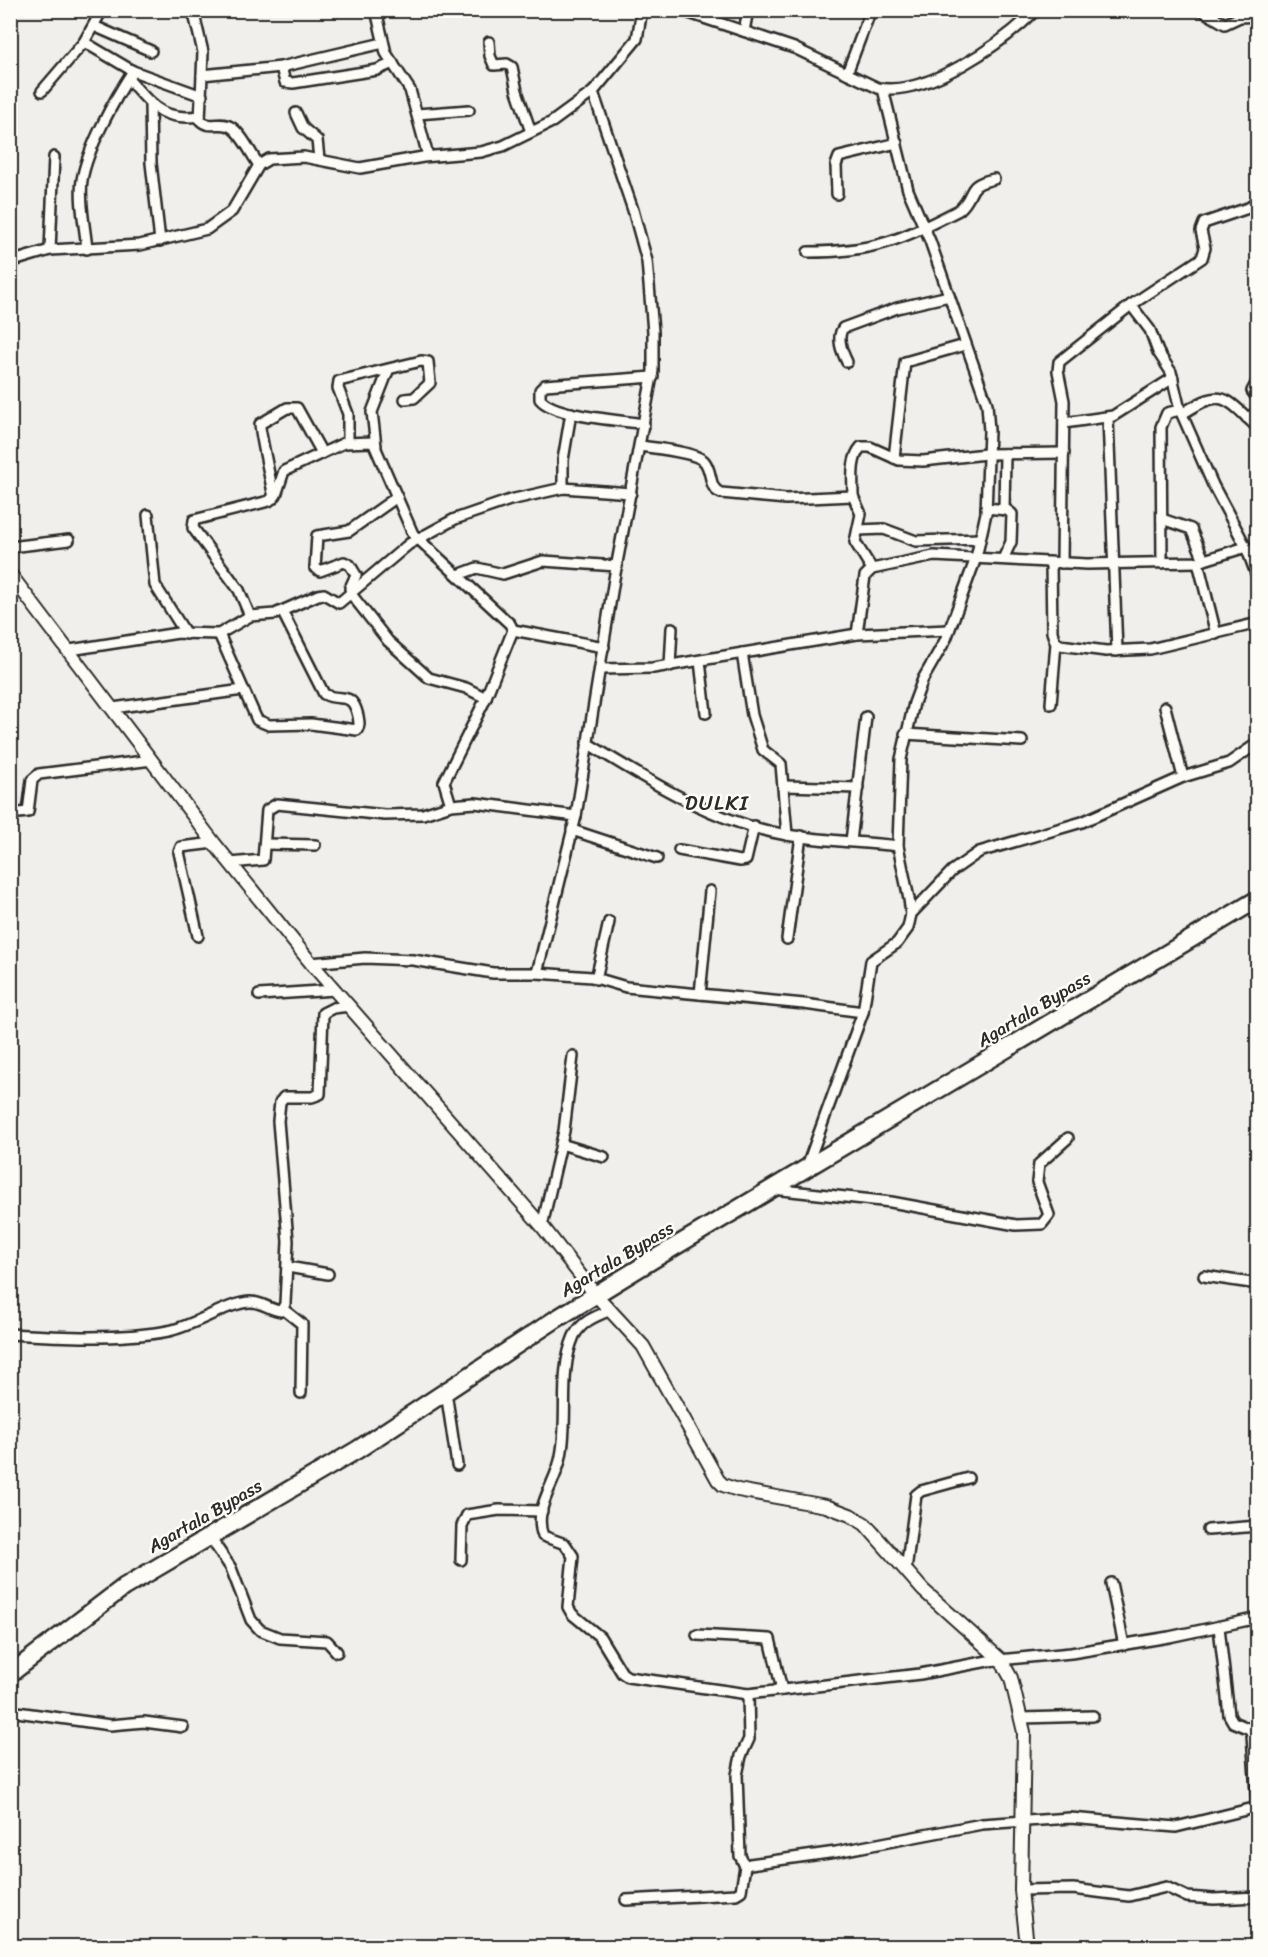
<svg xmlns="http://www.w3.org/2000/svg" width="1268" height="1957" font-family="Sriracha,sans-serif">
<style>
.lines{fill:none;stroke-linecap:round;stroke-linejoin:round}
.minor-casing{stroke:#2b2b2b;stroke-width:14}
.tertiary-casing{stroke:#2b2b2b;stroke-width:16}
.trunk-casing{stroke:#2b2b2b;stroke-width:21}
.minor{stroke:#fdfcf7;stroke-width:9}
.tertiary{stroke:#fdfcf7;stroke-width:12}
.trunk{stroke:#fdfcf7;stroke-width:16}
.labels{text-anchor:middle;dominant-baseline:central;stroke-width:5;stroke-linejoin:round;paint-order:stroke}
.street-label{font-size:18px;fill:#2b2b2b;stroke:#fdfcf7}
.quarter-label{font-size:21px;letter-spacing:1.5px;fill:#2b2b2b;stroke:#fdfcf7}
</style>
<rect width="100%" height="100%" fill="#f0efeb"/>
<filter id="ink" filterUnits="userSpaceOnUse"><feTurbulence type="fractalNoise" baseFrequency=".0167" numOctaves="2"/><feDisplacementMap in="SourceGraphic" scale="12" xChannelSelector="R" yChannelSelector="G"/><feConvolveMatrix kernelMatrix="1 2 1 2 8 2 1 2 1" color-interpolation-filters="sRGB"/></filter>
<g filter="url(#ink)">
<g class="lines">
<defs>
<g id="minor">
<path d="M193,10L203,52L200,120C209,130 221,120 231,127C242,134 251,154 259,165"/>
<polyline points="376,10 386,53 410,90 428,156"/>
<path d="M680,10L794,48L878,88C927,97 1003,43 1036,10"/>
<polyline points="1201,10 1225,24 1240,17 1258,16"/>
<polyline points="94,26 151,51"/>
<polyline points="744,31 748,10"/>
<polyline points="84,42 133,71 202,96"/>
<polyline points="489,42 490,56 494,65 507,64 512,67 517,91 531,132"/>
<polyline points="281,67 285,82 293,83 377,70 393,63"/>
<polyline points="847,73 871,10"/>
<polyline points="202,75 281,67 383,43"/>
<path d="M128,79C153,106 161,121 200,116"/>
<polyline points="42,91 84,42 102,10"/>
<polyline points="150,103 151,163 160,241"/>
<polyline points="296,113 303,128 317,140 319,159"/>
<polyline points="417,114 469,110"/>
<polyline points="837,194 836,165 839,157 897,143"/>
<path d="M87,249C85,227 79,201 82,180C87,149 115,98 133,71"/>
<polyline points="50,250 54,157"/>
<path d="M808,252C876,252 900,240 959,210C977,194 964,185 994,179"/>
<polyline points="10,262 50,250 140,245 207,229 232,211 259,165 269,159 304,157 360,168 423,157 481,152 503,146 552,122 593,92 637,39 642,10"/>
<polyline points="1131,305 1150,330 1158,352 1171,372 1180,410 1213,485 1246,547 1258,579"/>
<path d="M847,362C842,352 836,338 843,328L897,308L949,296"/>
<polyline points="1258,380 1252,391 1258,399"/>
<path d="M1182,414C1223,387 1225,397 1258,428"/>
<polyline points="1108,418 1117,651"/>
<polyline points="1247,418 1258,412"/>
<polyline points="1064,423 1113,416 1173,378"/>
<path d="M644,424C620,420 555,417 540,399V390L545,385L653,377"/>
<polyline points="348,441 348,414 338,388 339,381 421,361 428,362 430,383 414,398 405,399"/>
<polyline points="376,446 372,412 388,371"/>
<path d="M640,446C654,448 695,452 704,461C713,471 708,489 721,493L786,499L853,496L861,514L855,542L872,569"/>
<polyline points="894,458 905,362 965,345"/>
<polyline points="563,488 563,460 571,413"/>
<path d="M853,496C853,481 850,459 861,447H870L899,460L923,461L986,454L1064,453"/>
<polyline points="397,497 349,531 317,536 315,568 320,571 344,562 350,565 356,575 350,588 351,594 388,641 429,678 466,688 486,698"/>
<path d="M274,498C272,487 259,428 260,424L287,408H297L322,453"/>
<polyline points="986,508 1007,510 1012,514 1011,542 1003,559"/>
<polyline points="1004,510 1005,454"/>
<polyline points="148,515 155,585 186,634"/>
<polyline points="1162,519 1191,529 1204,560"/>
<polyline points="858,530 884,529 916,541 980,539"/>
<polyline points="10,547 69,540"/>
<polyline points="1198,562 1216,634"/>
<polyline points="1051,563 1052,632 1055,641 1060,645 1106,651 1150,649 1258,623"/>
<polyline points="1062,563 1064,401 1058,371 1059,362 1131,305 1202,258 1205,248 1201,231 1204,223 1251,207 1258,197"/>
<polyline points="1162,563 1161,427 1167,413 1180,410"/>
<polyline points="458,575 477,568 503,574 543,561 617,566"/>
<polyline points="250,616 239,590 193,528 194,520 269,501 276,495 284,471 344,443 373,442 413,534 510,624 513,630 484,702 444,782 451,805"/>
<polyline points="513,630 604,647"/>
<path d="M219,634L257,720L269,725L311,724L357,730C360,725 359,722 358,716C352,689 340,703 324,694L282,611"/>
<polyline points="857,634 865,576 872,569 934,556 1087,564 1198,562 1246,547"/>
<polyline points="70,650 178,633 219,634 250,616 275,614 318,595 324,594 339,603 409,544 455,519 510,500 563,488 631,493"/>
<polyline points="742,653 752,715 763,750 781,764 787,835"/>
<polyline points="700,661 706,713"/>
<polyline points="670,666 672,628"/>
<polyline points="601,669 653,668 857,634 949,630"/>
<polyline points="1051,704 1056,643"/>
<polyline points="1165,707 1183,777"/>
<polyline points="113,708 243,690"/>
<polyline points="905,734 1022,741"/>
<path d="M587,743C649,781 715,823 787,835C824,841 861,842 898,846"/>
<polyline points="784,786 858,788"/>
<polyline points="10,814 28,812 32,780 39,774 152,760"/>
<polyline points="572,830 657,858"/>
<polyline points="851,841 866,717"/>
<polyline points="265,844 315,845"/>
<polyline points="679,850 740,861 746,860 754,826"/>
<polyline points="230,863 263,860 267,810 277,804 385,815 423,814 451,805 475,803 576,816"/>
<polyline points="911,914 952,871 979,852 1082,822 1183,777 1229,763 1258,743"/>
<polyline points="198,936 179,852 181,847 214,843"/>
<polyline points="787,939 801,836"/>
<polyline points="311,963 365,958 413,960 493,973 537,973 592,977 626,987 804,1004 863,1012"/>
<polyline points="537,973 576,816 614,579 653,371 653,332 647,261 633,210 593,92"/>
<polyline points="596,979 609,922"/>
<polyline points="700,994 710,891"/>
<polyline points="259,995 335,990"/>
<polyline points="561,1144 604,1157"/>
<polyline points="807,1166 863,1012 871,961 897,943 908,928 911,914 909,899 898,846 901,759 914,703 923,679 946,639 976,558 986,513 989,431 987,404 930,241 908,190 883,89"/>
<polyline points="773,1189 891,1202 1016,1225 1042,1224 1049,1215 1037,1182 1039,1164 1068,1138"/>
<polyline points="542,1226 564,1131 573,1056"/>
<polyline points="288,1267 328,1274"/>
<polyline points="1204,1276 1258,1284"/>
<polyline points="283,1309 302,1324 301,1393"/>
<path d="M611,1310C596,1316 582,1321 574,1336C558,1373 569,1418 561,1456C557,1482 532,1509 543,1536L565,1544L573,1556L568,1607L572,1614L600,1637L622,1673L628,1677L748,1694L920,1674L988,1661L1071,1653L1169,1637L1258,1618"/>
<path d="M10,1334C59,1337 120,1340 168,1331C194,1326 229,1302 251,1302C262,1302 270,1310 281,1311L285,1304L288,1241L278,1121L280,1102L284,1097H312L320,1094L323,1013L333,1008L349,1006"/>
<polyline points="446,1392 457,1465"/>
<polyline points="1208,1530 1258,1526"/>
<polyline points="209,1536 231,1568 251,1620 260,1630 280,1638 327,1641 337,1652"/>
<polyline points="461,1560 462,1526 467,1515 499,1510 542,1511"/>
<polyline points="906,1570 916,1495 921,1491 968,1478"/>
<polyline points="1111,1583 1124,1645"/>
<polyline points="1219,1627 1229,1715 1233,1722 1250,1729 1252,1734 1257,1807"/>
<polyline points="697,1635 770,1639 782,1690"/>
<polyline points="10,1711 110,1725 144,1722 183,1727"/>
<polyline points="1022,1718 1093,1716"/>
<polyline points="745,1866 740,1856 737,1775 741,1756 749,1739 748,1694"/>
<polyline points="1021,1890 1073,1889 1129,1896 1166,1887 1187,1897 1214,1899 1258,1897"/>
<polyline points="626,1900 736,1894 741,1891 745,1866 750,1864 836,1852 982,1824 1070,1818 1176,1827 1258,1807"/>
</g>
<polyline id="tertiary" points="10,574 214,843 311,963 542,1226 595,1294 643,1346 718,1480 723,1485 738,1490 826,1506 850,1515 865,1524 923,1590 1001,1660 1011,1678 1024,1732 1021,1890 1027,1946"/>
<polyline id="trunk" points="10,1674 124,1587 357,1450 556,1319 654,1259 1258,899"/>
</defs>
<use href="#minor" class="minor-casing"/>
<use href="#tertiary" class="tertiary-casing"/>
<use href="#trunk" class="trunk-casing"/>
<use href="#minor" class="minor"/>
<use href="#tertiary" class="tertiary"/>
<use href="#trunk" class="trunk"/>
</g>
</g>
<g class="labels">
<g class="street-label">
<text transform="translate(1034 1009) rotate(-31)">Agartala Bypass</text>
<text transform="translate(617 1259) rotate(-31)">Agartala Bypass</text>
<text transform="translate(205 1516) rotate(-30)">Agartala Bypass</text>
</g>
<g class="quarter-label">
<text x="717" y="803">DULKI</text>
</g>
</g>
<rect width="1268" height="1957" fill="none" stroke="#fdfcf7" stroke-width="36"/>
<rect x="18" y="18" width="1232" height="1921" fill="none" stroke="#2b2b2b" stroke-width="2" filter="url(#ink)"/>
</svg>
